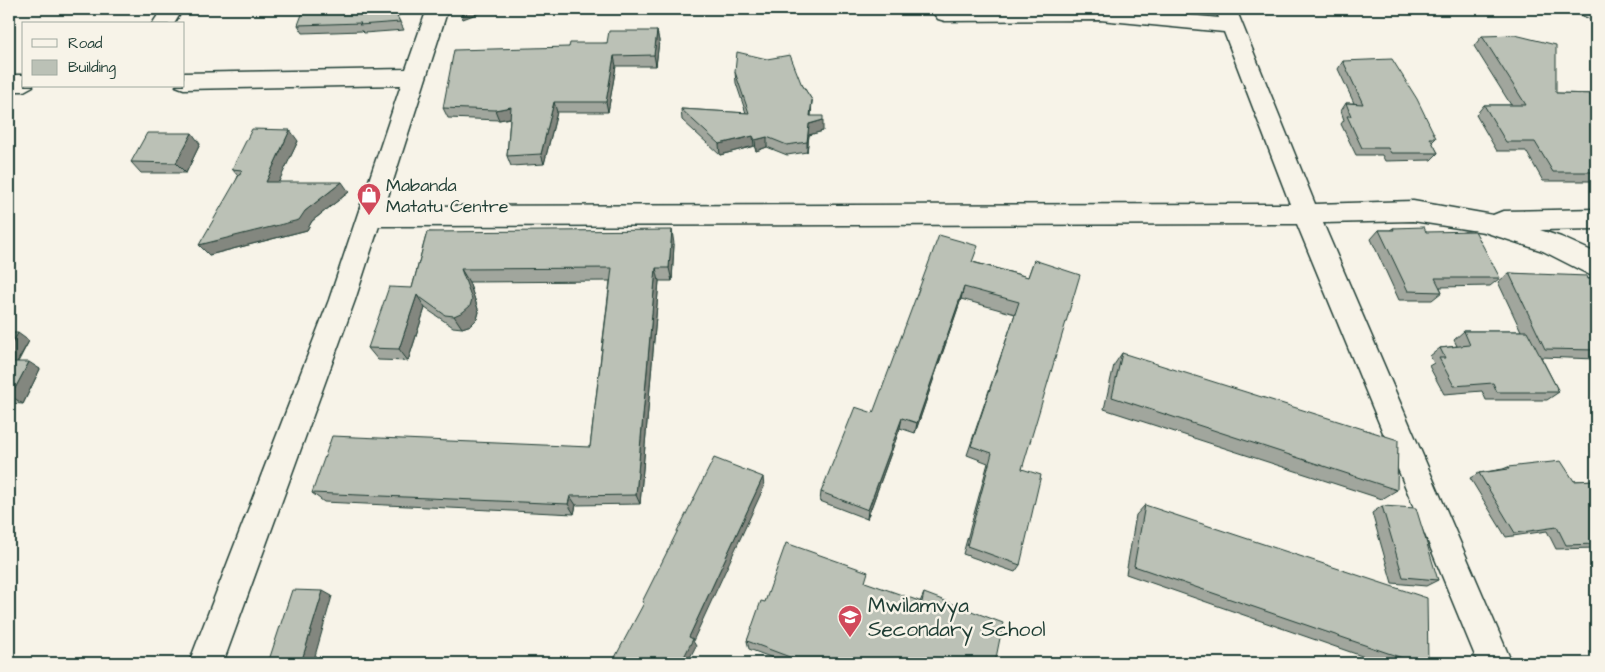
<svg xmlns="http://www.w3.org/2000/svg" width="1605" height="672" font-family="'Architects Daughter',sans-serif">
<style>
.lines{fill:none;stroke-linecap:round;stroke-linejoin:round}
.minor-casing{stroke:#1f3d34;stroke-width:3}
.minor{fill:#f7f3e8;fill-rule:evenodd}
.wall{fill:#a1a69d;stroke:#1f3d34}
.shaded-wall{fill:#83877f;stroke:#1f3d34}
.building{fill:#bbc1b6;stroke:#1f3d34}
.labels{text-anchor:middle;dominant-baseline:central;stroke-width:5;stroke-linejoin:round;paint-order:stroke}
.poi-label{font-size:18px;fill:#1f3d34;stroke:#f7f3e8;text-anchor:start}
.near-poi-label{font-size:21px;fill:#1f3d34;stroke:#f7f3e8;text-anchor:start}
</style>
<rect width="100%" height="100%" fill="#f7f3e8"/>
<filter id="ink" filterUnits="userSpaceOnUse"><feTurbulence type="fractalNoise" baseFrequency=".02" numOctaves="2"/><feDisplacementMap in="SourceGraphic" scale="10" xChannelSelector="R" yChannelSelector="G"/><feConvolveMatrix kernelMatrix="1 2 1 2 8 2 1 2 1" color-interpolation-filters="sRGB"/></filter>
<g filter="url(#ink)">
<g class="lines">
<defs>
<g id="minor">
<polygon points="162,9 183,9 174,24 152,24"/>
<polygon points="427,9 448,9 385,206 1290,204 1224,32 1100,20 945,21 938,19 934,14 939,9 1127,9 1219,18 1216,9 1236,9 1315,204 1413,201 1493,215 1503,211 1596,209 1596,229 1540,230 1561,237 1596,253 1596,278 1543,251 1484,232 1413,221 1323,223 1512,663 1478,663 1297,224 379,226 355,300 223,663 189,663 329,300 401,85 184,89 176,86 184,86 184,73 406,69"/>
<polygon points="1577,9 1596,9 1596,21 1580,14"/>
<polygon points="9,75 24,75 24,86 33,86 24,91 9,91"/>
</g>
</defs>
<use href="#minor" class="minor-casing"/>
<use href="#minor" class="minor"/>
</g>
<g class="wall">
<polygon points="411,9 397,16 404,30 364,33 362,31 303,33 298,25"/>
<polygon points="657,31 659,41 656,66 616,66 608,112 557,112 544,164 511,166 507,156 510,118 499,120 448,118 443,108 569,47 607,43"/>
<polygon points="1482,36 1556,93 1596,94 1596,181 1543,181 1526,151 1497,151 1476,115 1484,105 1511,105 1474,46"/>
<polygon points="1343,61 1436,138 1432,142 1438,153 1431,160 1385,161 1382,155 1356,155 1341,124 1344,120 1341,111 1346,103 1354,103 1338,69"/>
<polygon points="735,72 801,83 812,100 811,116 823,131 809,135 807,152 787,155 767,147 756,151 754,146 720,155 682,120 681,109 746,113 736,83"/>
<polygon points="298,141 278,182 349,192 312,221 307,230 209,255 238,176 232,169"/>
<polygon points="200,144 186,173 141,173 131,162"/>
<polygon points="1393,228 1426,232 1500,278 1490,286 1440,287 1442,292 1432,300 1399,300 1371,239 1379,230 1390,230"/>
<polygon points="427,232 674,244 672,281 659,281 640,504 576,505 574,514 324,502 312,493 590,447 610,281 469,282 479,312 477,319 471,325 462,328 453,327 425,308 408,361 378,360 368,348 412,288"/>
<polygon points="1034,260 1022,469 1020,565 1015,572 963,554 988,463 967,455 1015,314 961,299 915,433 900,428 867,519 820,501 821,492 973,262 1028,277"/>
<polygon points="1509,273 1596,279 1596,359 1541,357 1559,392 1547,400 1486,400 1482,391 1444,394 1429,366 1434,363 1430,356 1440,348 1457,346 1454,340 1464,331 1521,331 1498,282"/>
<polygon points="9,333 29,341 18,362 40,369 23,404 9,403"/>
<polygon points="1122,353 1397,490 1382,499 1104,409 1114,365"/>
<polygon points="1508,467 1574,481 1596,480 1596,548 1556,549 1547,531 1506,537 1470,478 1479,473 1503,469"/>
<polygon points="1145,505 1428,663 1382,663 1126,574 1136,515"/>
<polygon points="1382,506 1438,580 1426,586 1392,583 1372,513"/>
<polygon points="866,583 920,602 924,593 995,663 786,663 749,649 747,641 765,602"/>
<polygon points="1197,659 1213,663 1190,663"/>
</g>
<g class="shaded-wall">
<polygon points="393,9 411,9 397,16"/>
<polygon points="462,9 490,9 463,19 460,10"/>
<polygon points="657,31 659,41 656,66 654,55"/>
<polygon points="614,56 616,66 608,112 606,102"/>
<polygon points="812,100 810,124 823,120 823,131 809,135 807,152 807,142"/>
<polygon points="554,102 557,112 544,164 541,154"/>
<polygon points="511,107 515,117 499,120 495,110"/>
<polygon points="290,130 298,141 274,192 266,182"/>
<polygon points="192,133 200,144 186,173 176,163"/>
<polygon points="753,136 754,146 720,155 719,144"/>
<polygon points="767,137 767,147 756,151 755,140"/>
<polygon points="342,182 349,192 312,221 307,230 209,255 199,245 305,211"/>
<polygon points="672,230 674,244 672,281 669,268"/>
<polygon points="656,268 659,281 640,504 636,495"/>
<polygon points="461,269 469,282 479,312 477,319 471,325 462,328 454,316"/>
<polygon points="964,287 961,299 915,433 917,423"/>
<polygon points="417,295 425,308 408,361 399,349"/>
<polygon points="18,333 29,341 13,369 9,367 9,349"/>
<polygon points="29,362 40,369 23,404 11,396"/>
<polygon points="902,418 900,428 867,519 868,510"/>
<polygon points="763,477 764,487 693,641 696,646 687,663 681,663 689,637"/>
<polygon points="570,496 576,505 574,514 568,504"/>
<polygon points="323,591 332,596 313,663 301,663"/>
</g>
<g class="building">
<polygon points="304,9 393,9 400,22 359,25 361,23 298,25"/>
<polygon points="609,31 657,31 654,55 614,56 606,102 554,102 541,154 507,156 511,107 495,110 443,108 454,50 569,47 570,43 607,43"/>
<polygon points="1515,35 1556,45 1556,93 1596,94 1596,172 1553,172 1535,142 1506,142 1484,105 1526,105 1482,36"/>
<polygon points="737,52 767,59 790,55 801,83 812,100 810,116 823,116 823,120 809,124 807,142 787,145 767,137 755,140 753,136 719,144 681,109 749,113 735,72"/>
<polygon points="1392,59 1417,99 1436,138 1430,138 1438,153 1391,153 1388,148 1362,148 1347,116 1351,116 1346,103 1363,104 1343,61"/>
<polygon points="252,129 290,130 266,182 342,182 305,211 299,220 199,245 242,170 232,169"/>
<polygon points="147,133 192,133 176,163 131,162"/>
<polygon points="1424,227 1426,232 1475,231 1500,278 1435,278 1442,292 1408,291 1379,230 1394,230 1393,228"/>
<polygon points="672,230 669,268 656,268 636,495 570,496 568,504 312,493 332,436 590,447 612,268 461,269 472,299 470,306 463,312 454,316 445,315 417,295 399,349 368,348 389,287 412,288 427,232"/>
<polygon points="939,235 978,246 972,262 1028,277 1034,260 1080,275 1022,469 1041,475 1020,565 967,546 992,453 971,446 1019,302 964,287 917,423 902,418 868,510 821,492 855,407 873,413"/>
<polygon points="1509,273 1587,276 1588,279 1596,279 1596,350 1545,349"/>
<polygon points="1464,331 1527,331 1559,392 1497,392 1493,383 1454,386 1439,358 1445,358 1440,348 1470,345"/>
<polygon points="9,333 18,333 9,349"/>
<polygon points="1122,353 1398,440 1397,490 1112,397"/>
<polygon points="9,362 29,362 11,396 9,396"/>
<polygon points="714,458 763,477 689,637 693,639 681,663 612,663 644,603 642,602"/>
<polygon points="1561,461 1574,481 1596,480 1596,544 1566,545 1557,527 1515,533 1479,473 1509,469 1508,467"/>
<polygon points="1145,505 1427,598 1428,663 1417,663 1134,566"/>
<polygon points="1382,506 1416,508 1438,580 1403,577"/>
<polygon points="786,543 868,572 865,582 922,602 924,593 1003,623 995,663 988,662 988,663 794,663 795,659 747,641 761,601 765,602"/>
<polygon points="292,590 323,591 301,663 268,663"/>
<polygon points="1197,659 1213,663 1197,663"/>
</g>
</g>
<defs>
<symbol id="shop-pin" viewBox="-11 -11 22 30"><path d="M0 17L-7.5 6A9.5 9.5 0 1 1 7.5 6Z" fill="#d1495b" stroke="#f7f3e8"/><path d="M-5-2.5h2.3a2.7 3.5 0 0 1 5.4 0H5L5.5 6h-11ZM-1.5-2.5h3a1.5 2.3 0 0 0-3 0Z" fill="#fff"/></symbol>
<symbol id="school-pin" viewBox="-11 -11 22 30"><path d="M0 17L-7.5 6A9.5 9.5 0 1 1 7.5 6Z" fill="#d1495b" stroke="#f7f3e8"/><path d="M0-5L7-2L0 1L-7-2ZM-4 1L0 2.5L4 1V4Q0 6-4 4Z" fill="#fff"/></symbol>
</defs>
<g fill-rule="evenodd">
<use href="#shop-pin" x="355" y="181" width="28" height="38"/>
<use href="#school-pin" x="836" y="603" width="28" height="38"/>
</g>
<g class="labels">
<g class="poi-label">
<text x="386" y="185">Mabanda<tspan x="386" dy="21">Matatu Centre</tspan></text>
</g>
<g class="near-poi-label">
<text x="868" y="605">Mwilamvya<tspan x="868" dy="24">Secondary School</tspan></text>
</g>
</g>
<rect width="1605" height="672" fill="none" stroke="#f7f3e8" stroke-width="30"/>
<rect x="15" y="15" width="1575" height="642" fill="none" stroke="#1f3d34" stroke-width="2" filter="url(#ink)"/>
<rect x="22" y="22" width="162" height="65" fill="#f7f3e8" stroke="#a1aaa0"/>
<rect x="32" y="39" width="25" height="8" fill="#f7f3e8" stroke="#a1aaa0"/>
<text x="68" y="48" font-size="15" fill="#1f3d34">Road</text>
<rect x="32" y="60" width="25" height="15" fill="#bbc1b6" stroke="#a1aaa0"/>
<text x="68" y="72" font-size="15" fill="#1f3d34">Building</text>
</svg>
